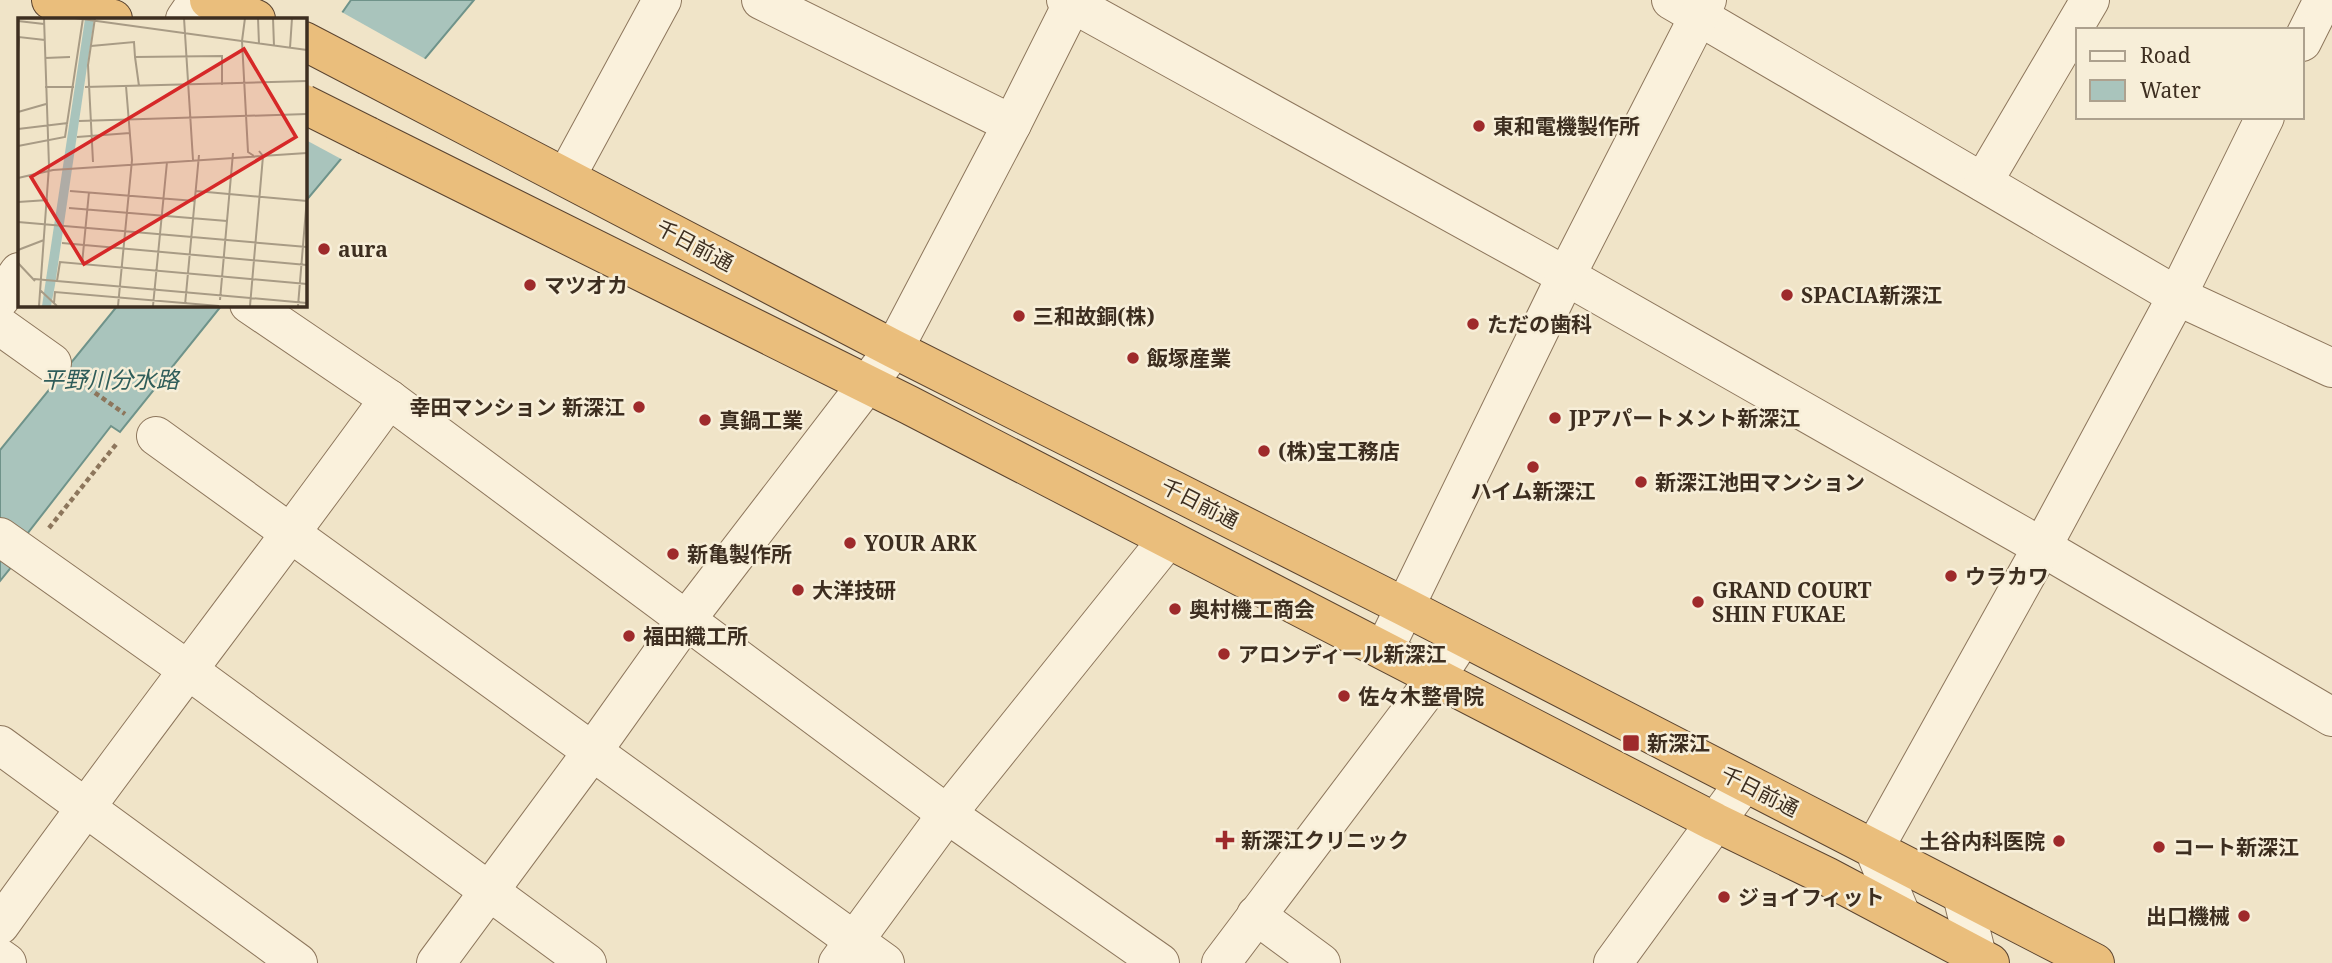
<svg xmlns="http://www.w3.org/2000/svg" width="2332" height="963" font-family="'Noto Serif','Noto Sans JP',serif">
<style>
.water{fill:#a9c4bc;stroke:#6f938a;stroke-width:2}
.pier{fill:#f0e4c8}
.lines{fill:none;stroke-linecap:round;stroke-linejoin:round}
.minor-casing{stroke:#8d765c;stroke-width:40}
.trunk-casing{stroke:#5b4430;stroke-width:40}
.path{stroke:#8d765c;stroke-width:4.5;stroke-dasharray:5 3.5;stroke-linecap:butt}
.minor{stroke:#faf1dc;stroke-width:38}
.trunk{stroke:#eabe7c;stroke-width:38}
.trunk-bridge-casing{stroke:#5b4430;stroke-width:40;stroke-linecap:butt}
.trunk-bridge{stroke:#eabe7c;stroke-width:38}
.poi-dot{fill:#9e2a2b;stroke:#f7eed8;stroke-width:2.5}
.labels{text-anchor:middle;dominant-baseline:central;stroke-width:5;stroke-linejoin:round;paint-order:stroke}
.poi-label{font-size:21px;font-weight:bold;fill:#3d2e20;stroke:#f7eed8;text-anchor:start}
.street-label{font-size:21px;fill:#3d2e20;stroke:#f7eed8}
.water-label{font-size:23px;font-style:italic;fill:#2f5d5a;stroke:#f7eed8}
.inset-road{fill:none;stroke:#a89b85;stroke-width:2}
.view{fill:#d62828;fill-opacity:0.15;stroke:#d62828;stroke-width:3.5}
.inset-edge{fill:none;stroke:#3d2e20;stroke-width:3.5}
</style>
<rect width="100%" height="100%" fill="#f0e4c8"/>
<g class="water">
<polygon points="351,0 474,0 305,202 305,66"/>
<polygon points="118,305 222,305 120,432 111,426 24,538 30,544 0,581 0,450"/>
</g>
<polygon class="pier" points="338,10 429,61 343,160 304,139 304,60"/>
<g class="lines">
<defs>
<g id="minor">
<polyline points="761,0 1012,124"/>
<polyline points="1066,0 1566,276 2042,547 2332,717"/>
<polyline points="1671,0 2177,296 2332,368"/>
<polyline points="185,19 198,0"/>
<polyline points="2302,42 2323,0"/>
<polyline points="566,177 662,0"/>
<polyline points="1983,182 2090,0"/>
<polyline points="0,299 19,272"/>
<polyline points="249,304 389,399 947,814 1160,963"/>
<polyline points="0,326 52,363"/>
<polyline points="156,436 885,963"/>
<polyline points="0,537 188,670 587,963"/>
<polyline points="1384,650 1566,276 1707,0"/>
<polyline points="0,745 298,963"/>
<polyline points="1962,895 1977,956 1972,963"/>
<polyline points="1256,915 1321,963"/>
<polyline points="1901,915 1874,849 2042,547 2177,296 2265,117"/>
<path d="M0,925C127,748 261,576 389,399"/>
<polyline points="0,958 7,963"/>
<polyline points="436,963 592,752 686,620 894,349 1012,124 1074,0"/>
<polyline points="838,963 947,814 1168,539"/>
<polyline points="1221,963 1436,678 1462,638"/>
<polyline points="1613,963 1744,783"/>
</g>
<g id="trunk">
<polyline points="51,0 113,19"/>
<polyline points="209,0 256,19"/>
<polyline points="304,41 894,349 1405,607 2095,963"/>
<polyline points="368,136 909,405 1715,822 1826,876 1990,963"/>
</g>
</defs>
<use href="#minor" class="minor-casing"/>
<use href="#trunk" class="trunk-casing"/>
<g class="path">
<polyline points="81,383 125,414"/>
<polyline points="49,528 118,442"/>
</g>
<use href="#minor" class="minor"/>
<use href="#trunk" class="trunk"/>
<defs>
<polyline id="trunk-bridge" points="304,104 368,136"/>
</defs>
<use href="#trunk-bridge" class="trunk-bridge-casing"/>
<use href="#trunk-bridge" class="trunk-bridge"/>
</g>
<g class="poi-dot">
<circle cx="1479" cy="126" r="7"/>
<circle cx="324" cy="249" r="7"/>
<circle cx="530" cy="285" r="7"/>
<circle cx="1787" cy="295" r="7"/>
<circle cx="1019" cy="316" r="7"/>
<circle cx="1473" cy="324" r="7"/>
<circle cx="1133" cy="358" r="7"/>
<circle cx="639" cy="407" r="7"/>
<circle cx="1555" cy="418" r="7"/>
<circle cx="705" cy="420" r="7"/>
<circle cx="1264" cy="451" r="7"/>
<circle cx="1533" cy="467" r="7"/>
<circle cx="1641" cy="482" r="7"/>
<circle cx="850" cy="543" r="7"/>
<circle cx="673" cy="554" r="7"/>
<circle cx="1951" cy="576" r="7"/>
<circle cx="798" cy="590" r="7"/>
<circle cx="1698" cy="602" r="7"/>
<circle cx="1175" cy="609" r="7"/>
<circle cx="629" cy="636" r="7"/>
<circle cx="1224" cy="654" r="7"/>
<circle cx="1344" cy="696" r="7"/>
<rect x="1622" y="734" width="18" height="18" rx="3.5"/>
<path d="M1221.5 829.5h7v7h7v7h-7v7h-7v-7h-7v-7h7z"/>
<circle cx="2059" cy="841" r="7"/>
<circle cx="2159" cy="847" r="7"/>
<circle cx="1724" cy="897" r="7"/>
<circle cx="2244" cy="916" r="7"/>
</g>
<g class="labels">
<g class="poi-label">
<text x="1493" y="126">東和電機製作所</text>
<text x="338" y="249">aura</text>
<text x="544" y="285">マツオカ</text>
<text x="1801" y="295">SPACIA新深江</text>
<text x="1033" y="316">三和故銅(株)</text>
<text x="1487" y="324">ただの歯科</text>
<text x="1147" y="358">飯塚産業</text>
<text x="625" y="407" text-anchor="end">幸田マンション 新深江</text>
<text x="1569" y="418">JPアパートメント新深江</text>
<text x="719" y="420">真鍋工業</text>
<text x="1278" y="451">(株)宝工務店</text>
<text x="1655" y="482">新深江池田マンション</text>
<text x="1533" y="491" text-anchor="middle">ハイム新深江</text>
<text x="864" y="543">YOUR ARK</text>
<text x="687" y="554">新亀製作所</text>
<text x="1965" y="576">ウラカワ</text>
<text x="812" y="590">大洋技研</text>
<text x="1712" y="590">GRAND COURT<tspan x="1712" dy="24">SHIN FUKAE</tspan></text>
<text x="1189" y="609">奥村機工商会</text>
<text x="643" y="636">福田織工所</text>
<text x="1238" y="654">アロンディール新深江</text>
<text x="1358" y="696">佐々木整骨院</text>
<text x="1647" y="743">新深江</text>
<text x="1241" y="840">新深江クリニック</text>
<text x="2045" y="841" text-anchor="end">土谷内科医院</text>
<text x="2173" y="847">コート新深江</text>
<text x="1738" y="897">ジョイフィット</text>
<text x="2230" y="916" text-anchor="end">出口機械</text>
</g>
<g class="street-label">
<text transform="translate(695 245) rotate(28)">千日前通</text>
<text transform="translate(1200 503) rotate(27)">千日前通</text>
<text transform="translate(1760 791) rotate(27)">千日前通</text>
</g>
<g class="water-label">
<text x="110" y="379">平野川分水路</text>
</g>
</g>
<g transform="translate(18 18)">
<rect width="289" height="289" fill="#f0e4c8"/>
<path d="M67,1H76L37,267L33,288H24Z" fill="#a9c4bc"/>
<path class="inset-road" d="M57,0L289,32M166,0L175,142M227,0L224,23L230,134L236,138M240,0L241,26M255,0L256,28M0,3L26,6M73,28L116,24L117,39L204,38V67M272,30L274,0M0,35L1,19L27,22M117,39L121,68M27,40L52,39M27,69H56M67,69L289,63M0,94L28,86M61,103L289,96M0,111L50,105M59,119L112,115M0,128L47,119L65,0M75,144L70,47L77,0M0,160L35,152L289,135M52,173L177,183M178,173L289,183M0,184L30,182M51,190L209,203M0,204L289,229M44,225L289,247M0,232L26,222M0,245L17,263M64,246L71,174M16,261L289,285M39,263L42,244L289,266M22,272L39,288M202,282L215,135M36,285L37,274L201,288M167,287L181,137M21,288L31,148L26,0M100,288L114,142L108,68M135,288L149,144M232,288L245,138L241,133M280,288L289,179"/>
<path class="view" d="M226,31L278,119L66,246L13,159Z"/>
<rect width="289" height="289" class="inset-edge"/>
</g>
<rect x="2076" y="28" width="228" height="91" fill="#f7eed8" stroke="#ada18e" stroke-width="2"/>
<rect x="2090" y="51" width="35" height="10" fill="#faf1dc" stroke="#ada18e" stroke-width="2"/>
<text x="2140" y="63" font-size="21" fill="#3d2e20">Road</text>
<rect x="2090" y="80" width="35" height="21" fill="#a9c4bc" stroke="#ada18e" stroke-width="2"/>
<text x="2140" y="98" font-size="21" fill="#3d2e20">Water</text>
</svg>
